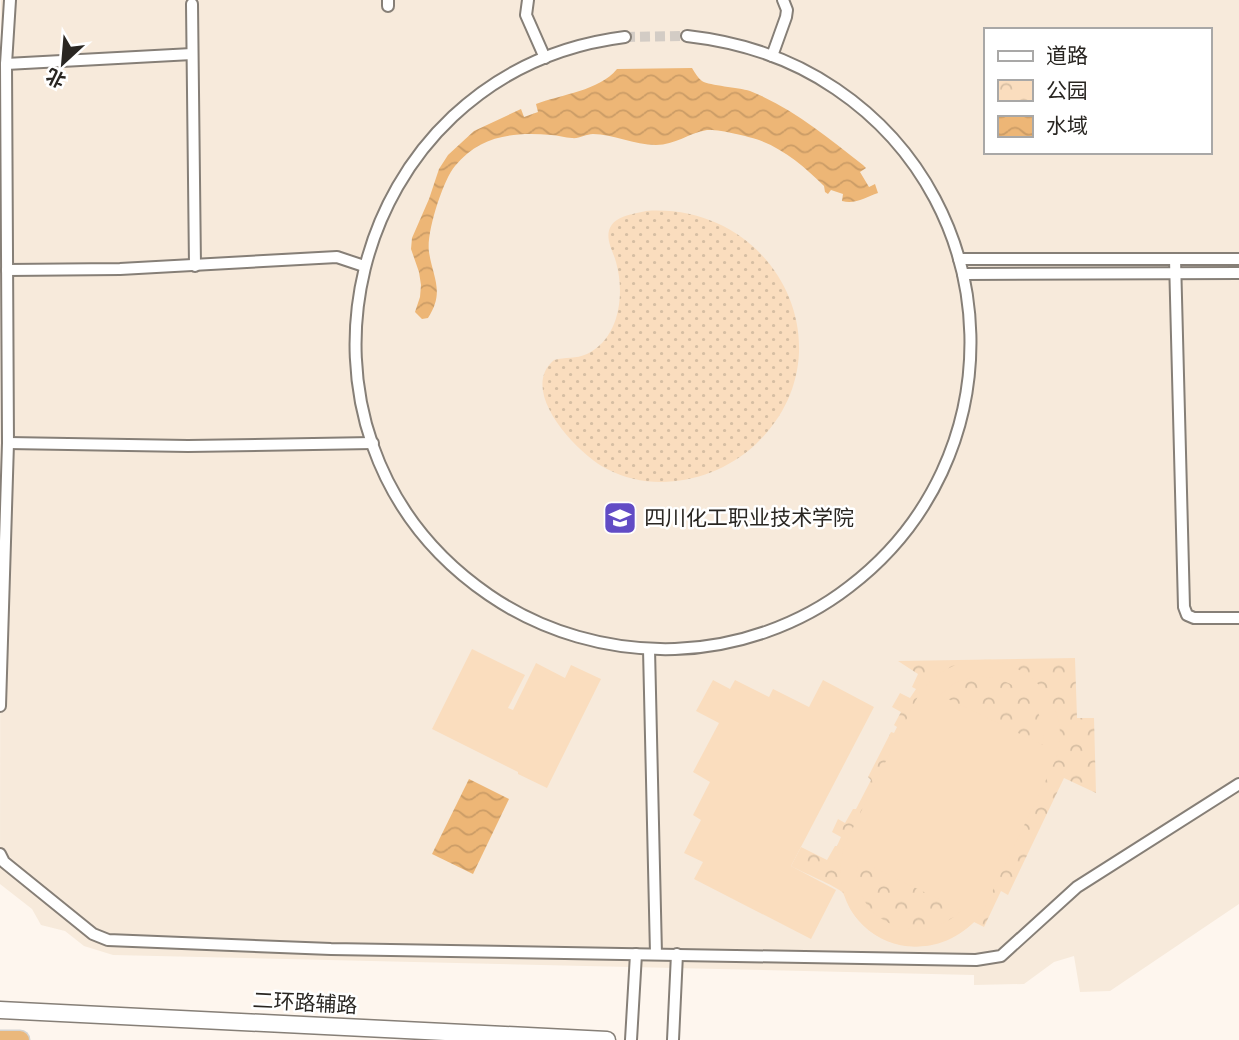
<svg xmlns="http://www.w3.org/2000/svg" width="1239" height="1040" font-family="'Nunito Sans','Noto Sans SC',sans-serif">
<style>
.built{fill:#f7eadb;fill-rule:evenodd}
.grass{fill:url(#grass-dots)}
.park{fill:url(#park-crowns)}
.pitch{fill:#faddbe;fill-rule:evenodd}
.water{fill:url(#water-waves)}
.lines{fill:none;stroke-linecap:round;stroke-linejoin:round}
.minor-tunnel{stroke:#d3ccc5;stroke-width:10;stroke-dasharray:10 5;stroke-linecap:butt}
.minor-casing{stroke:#867f77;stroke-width:14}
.secondary-casing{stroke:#867f77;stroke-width:19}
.trunk-casing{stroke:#d4d4d3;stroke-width:21}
.minor{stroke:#fff;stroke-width:10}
.secondary{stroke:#fff;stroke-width:16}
.trunk{stroke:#eab87c;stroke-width:18}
.labels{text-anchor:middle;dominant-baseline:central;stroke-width:5;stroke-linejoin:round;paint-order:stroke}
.poi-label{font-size:21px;fill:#292622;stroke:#fff;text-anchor:start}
.street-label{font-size:21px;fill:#292622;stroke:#fff}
</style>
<defs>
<pattern id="grass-dots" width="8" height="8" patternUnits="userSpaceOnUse" patternTransform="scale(1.75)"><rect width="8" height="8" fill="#faddbe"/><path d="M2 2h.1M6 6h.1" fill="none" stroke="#d6bea3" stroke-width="1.8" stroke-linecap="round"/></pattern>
<pattern id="park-crowns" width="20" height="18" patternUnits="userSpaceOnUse" patternTransform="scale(1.75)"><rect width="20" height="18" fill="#faddbe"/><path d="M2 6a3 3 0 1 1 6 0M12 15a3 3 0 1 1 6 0" fill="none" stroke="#d6bea3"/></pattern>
<pattern id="water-waves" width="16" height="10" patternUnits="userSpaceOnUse" patternTransform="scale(1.75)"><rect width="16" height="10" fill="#edb676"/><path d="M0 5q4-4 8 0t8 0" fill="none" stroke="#cb9c66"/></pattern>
</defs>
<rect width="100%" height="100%" fill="#fef6ee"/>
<path class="built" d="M1,0H1239V904L1110,991L1080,992L1074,956L1054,962L1024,984L974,985V975L113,955L84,946L65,931L41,925L32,909L0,884ZM985,30H1209V152H985Z"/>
<path class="grass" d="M646,211C777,202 852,354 755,445C716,481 654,494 607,469C578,454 517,391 554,360C565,357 576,359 587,354C620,338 625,294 616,262C613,251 604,237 611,226C618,215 635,214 646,211Z"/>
<path class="park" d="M1075,658L1077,718H1094L1096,793L1064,778L1008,895L1001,891L984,927L974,922C943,951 895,957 863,925C858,920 853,914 850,908C848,904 846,897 843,893C837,886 801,872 791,866L801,847L827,860L835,846H837L841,837L832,832L838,819L845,823L853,809H856L871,780L868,777L891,732L894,733L897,727L894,725L901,712L892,707L900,693L910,698L916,689L912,687L918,674L898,661Z"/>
<g class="pitch">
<polygon points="472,649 525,675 508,708 513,710 536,663 565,678 571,665 601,679 547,788 518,774 518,772 432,729"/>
<path d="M993,660C1039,670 1072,712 1056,759L982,913C925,985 817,931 845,844L919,694C938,669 962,658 993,660ZM973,677C1012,673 1048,703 1043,745L940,695L955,683ZM858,860L961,910V911C919,951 847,921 858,860Z"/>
<polygon points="713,680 730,689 735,680 769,697 773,689 809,707 823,680 874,707 791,866 836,890 811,939 694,879 703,862 684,853 701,820 693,815 710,782 693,772 719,723 696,711"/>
</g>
<g class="water">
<path d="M692,68C695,73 698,78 702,81C710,86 738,87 750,91C793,108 827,137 863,165L866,168L860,172L869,187L875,184L878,193C866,197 855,205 842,201L843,194L831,190L828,194L825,192L824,186C805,167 784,149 759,140C747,136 719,129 707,130C689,133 675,145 656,145C634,145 613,134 593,134C586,134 579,139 572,138C565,138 558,135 551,135C514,132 480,135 455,166C443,180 426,233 429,252C433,278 445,292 428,318L422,319L415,312L420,297L421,285L419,272L411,249L412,238L429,199L439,169L448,155L474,131L521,109L524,117L538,112L536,104C562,94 599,91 617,69Z"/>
<polygon points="469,779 509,799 473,874 432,854"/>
</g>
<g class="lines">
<polyline class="minor-tunnel" points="625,37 687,36"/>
<defs>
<g id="minor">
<polyline points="388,0 388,6"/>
<polyline points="528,0 526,15 545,58"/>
<polyline points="192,4 195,266"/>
<path d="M625,37C345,72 256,435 489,595C543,632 609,651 675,649C737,647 800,625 849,587C1016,460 1010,207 836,89C791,58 740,42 687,36"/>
<polyline points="772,56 786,17 787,10 783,0"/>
<polyline points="6,64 192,54"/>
<polyline points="959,259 1239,259"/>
<polyline points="1175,259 1184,607 1187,615 1194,618 1239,618"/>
<polyline points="7,270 120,269 337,257 364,266"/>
<polyline points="963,274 1239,273"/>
<polyline points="8,443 188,446 373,443"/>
<polyline points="649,649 656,954"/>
<polyline points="0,706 8,443 6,64 10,0"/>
<polyline points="0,854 4,862 93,934 108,940 331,949 976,960 1001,956 1077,887 1239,784"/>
<polyline points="631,1040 636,954"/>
<polyline points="673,1040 677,954"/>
</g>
<polyline id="secondary" points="0,1010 607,1040"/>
<polyline id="trunk" points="0,1040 20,1040"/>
</defs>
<use href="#minor" class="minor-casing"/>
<use href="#secondary" class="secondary-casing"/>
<use href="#trunk" class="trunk-casing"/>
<use href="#minor" class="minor"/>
<use href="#secondary" class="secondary"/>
<use href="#trunk" class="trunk"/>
</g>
<defs>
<symbol id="university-square" viewBox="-11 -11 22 22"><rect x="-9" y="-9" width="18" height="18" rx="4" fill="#624cc5" stroke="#fff"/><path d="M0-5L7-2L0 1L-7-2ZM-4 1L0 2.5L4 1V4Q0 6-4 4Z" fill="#fff"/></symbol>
</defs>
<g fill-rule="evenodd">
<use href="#university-square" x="601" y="499" width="38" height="38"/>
</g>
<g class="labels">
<g class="poi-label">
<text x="644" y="518">四川化工职业技术学院</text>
</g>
<g class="street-label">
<text transform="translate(305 1003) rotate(3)">二环路辅路</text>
</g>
</g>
<rect x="984" y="28" width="228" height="126" fill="#ffffff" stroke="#a9a8a7" stroke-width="2"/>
<rect x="998" y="51" width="35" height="10" fill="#ffffff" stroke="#a9a8a7" stroke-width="2"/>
<text x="1046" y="63" font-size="21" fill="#292622">道路</text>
<rect x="998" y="80" width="35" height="21" fill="url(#park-crowns)" stroke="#a9a8a7" stroke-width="2"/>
<text x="1046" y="98" font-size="21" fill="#292622">公园</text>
<rect x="998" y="116" width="35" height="21" fill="url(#water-waves)" stroke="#a9a8a7" stroke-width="2"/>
<text x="1046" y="133" font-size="21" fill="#292622">水域</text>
<g transform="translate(63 63) rotate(206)" stroke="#ffffff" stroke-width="5" paint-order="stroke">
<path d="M0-5L12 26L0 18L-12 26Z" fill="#292622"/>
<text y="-10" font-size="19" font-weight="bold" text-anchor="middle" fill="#292622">北</text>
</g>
</svg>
